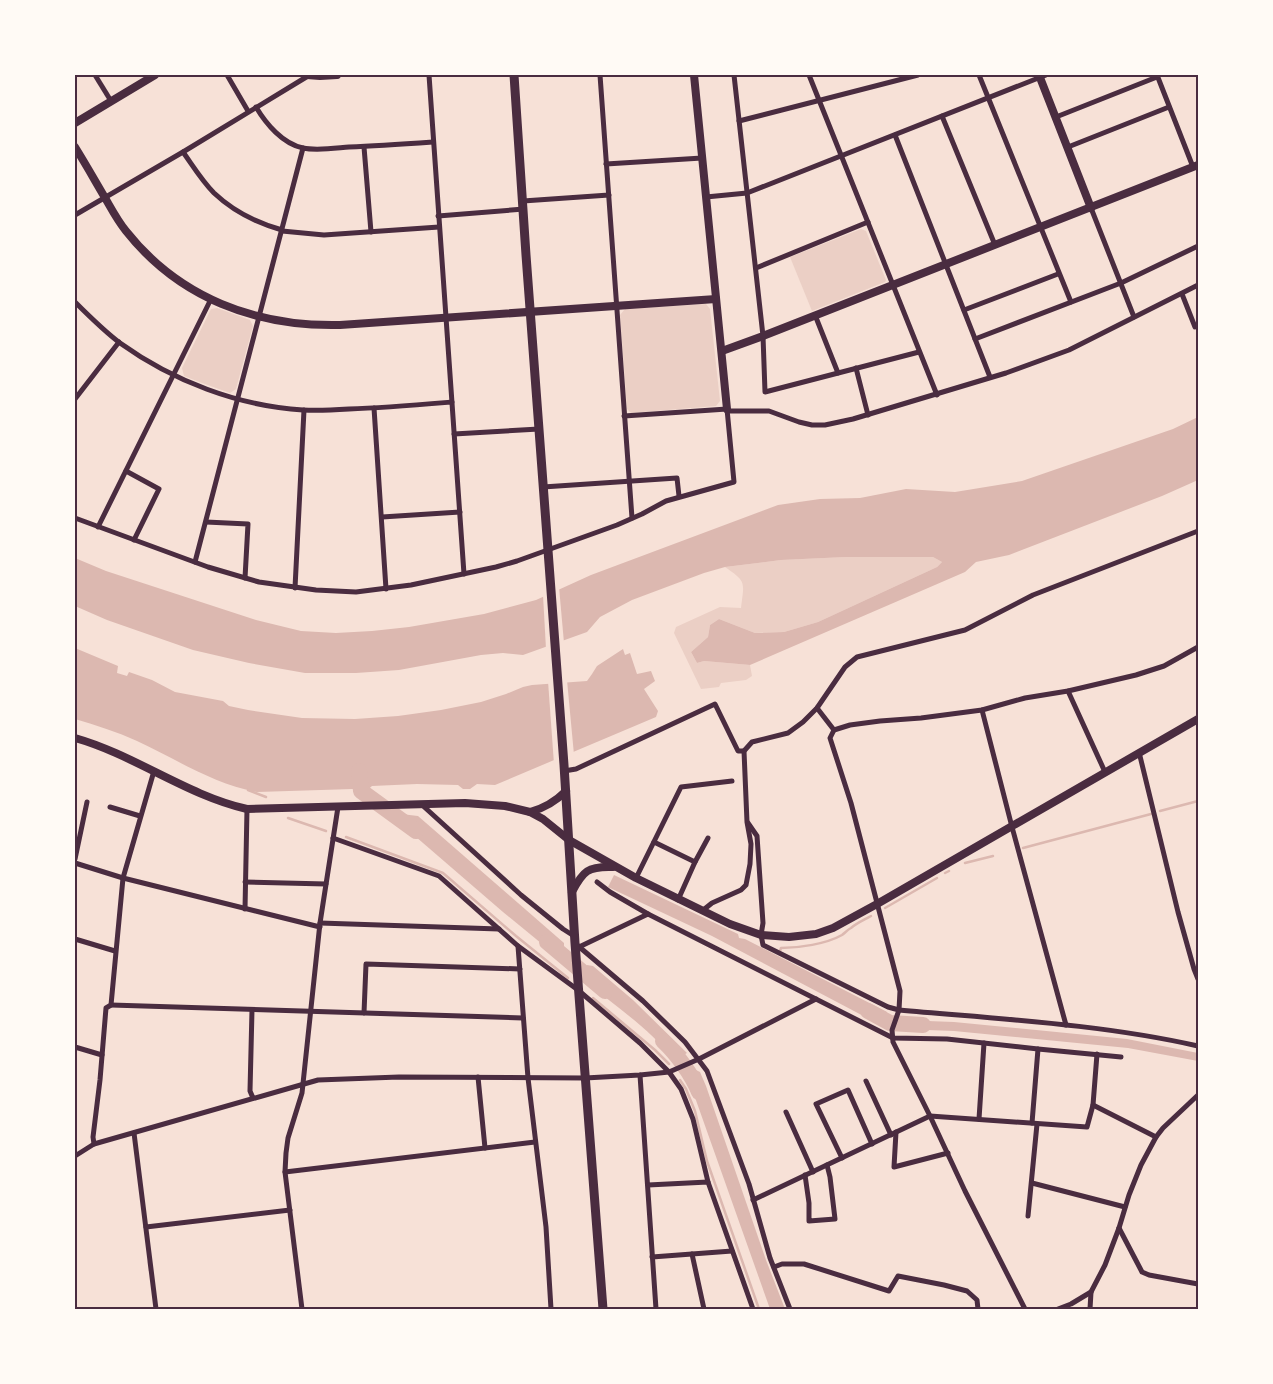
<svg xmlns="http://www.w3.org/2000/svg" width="1273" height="1384" font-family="Lato,sans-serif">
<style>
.green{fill:#ebcfc5}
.water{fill:#dcb8b0}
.pier{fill:#f7e1d7}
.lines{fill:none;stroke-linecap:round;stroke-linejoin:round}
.stream{stroke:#dcb8b0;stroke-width:2.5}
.river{stroke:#dcb8b0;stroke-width:16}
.minor{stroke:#4a2c40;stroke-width:5}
.tertiary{stroke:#4a2c40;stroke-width:8}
.secondary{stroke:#4a2c40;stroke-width:9}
.neatline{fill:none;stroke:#4a2c40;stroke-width:2}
</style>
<rect width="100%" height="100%" fill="#f7e1d7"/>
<g class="green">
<polygon points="861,229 866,231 886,280 885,282 812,311 790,257"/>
<polygon points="706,304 710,309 720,401 716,406 631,413 627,409 620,315 625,309"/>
<polygon points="217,308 250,320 253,326 236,389 230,393 202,383 184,376 182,368 211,309"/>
<path d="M846,557H933L942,562L937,567L818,622L784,632L755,633L719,619L710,625L708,637L691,652L697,663L704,661L750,665L752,676L746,680L721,683L719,687L701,689L674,633L676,627L720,607L741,608C744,582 747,582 725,567L781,560Z"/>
</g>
<g class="water">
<polygon points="1198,417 1198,480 1162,496 1009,555 976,562 965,572 750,665 704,661 697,663 691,652 708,637 710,625 719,619 755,633 784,632 818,622 937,567 942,562 933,557 846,557 781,560 725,567 704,573 632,600 600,617 587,632 523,655 503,653 481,655 399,670 356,673 305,673 249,663 193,650 107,620 75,606 75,558 106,571 256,620 301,631 336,633 372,631 409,627 484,614 536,600 591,575 778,505 820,499 860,498 906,489 955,492 1022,481 1173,429"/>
<path d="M75,648L118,666L117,673L127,676L129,672L152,680L175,692L223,701L229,706L248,710L302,718L355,719L398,716L441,710L481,702L506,694L523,687L532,685L587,681L592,674L597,666L623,649L625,655L630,653L637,674L651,671L655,681L644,689L658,711L656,717L495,785L477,784L470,789H463L458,785L417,784L372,786L365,792H358L356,789H353L257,792C213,784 176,759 137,741C117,732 96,725 75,719Z"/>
<polygon points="401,814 418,816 564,943 564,962 503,912 401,824 397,817"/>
<polygon points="614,875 738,934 739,938 745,939 887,1012 887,1019 884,1024 871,1020 712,936 608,887"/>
<path d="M587,965L593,966L633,1000L687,1053L674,1060C652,1031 618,1008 590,985Z"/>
<polygon points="901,1020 954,1022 1127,1039 1198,1053 1198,1061 1128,1048 954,1031 900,1029"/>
<polygon points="696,1070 700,1072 706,1086 766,1260 785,1309 770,1309 692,1089 683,1075"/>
</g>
<g class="pier">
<polygon points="559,587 564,643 546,649 543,595"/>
<polygon points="567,680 574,755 554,764 548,681"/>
</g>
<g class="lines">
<g class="stream">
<polyline points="248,790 266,797"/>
<polyline points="1160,811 1198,801"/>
<polyline points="288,818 326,831"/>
<polyline points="346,837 443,873 516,936 568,978"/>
<polyline points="1023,848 1151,814"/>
<polyline points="965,863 993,856"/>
<polyline points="945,873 949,871"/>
<polyline points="885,908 937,878"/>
<path d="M780,951L781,948C799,948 826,944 842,935C845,933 847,930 851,928C857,923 864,920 871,916"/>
<polyline points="593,998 655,1050 669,1064"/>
<polyline points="680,1080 686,1089 695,1111 707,1161 759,1309"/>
</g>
<g class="river">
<polyline points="359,771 361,791 416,831"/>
<polyline points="547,942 605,991"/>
<polyline points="868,1011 890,1023 923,1025"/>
<path d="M663,1041C677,1054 692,1075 699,1092"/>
</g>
<g class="minor">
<polyline points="95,75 111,101"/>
<polyline points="227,75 248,111"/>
<polyline points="429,75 464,574"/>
<polyline points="600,75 632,518"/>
<polyline points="734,75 763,336 765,392 919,352"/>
<polyline points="809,75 937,395"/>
<polyline points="979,75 1071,302"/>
<polyline points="1157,75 1193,167"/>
<path d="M256,107C266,124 283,144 303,148C317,151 336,148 349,147C377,146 405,144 433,142"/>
<polyline points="942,116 995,245"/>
<polyline points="1056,117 1157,77"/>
<polyline points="739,121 918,75"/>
<polyline points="895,135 990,377"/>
<polyline points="364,147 371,232"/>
<polyline points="1068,147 1169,107"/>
<path d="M183,152C193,166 202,181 214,193C233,211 257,223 282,230"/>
<polyline points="606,164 702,158"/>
<polyline points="706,197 747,193 1046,75"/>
<polyline points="523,201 609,195"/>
<polyline points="1091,208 1134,317"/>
<polyline points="75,215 183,152 308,76"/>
<polyline points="438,216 524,209"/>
<polyline points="282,231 324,235 439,227"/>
<polyline points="756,268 868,222"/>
<polyline points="1182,294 1195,327 1198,326"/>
<path d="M75,302C89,316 104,331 120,343C173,381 238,406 303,410C319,411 334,410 349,409C383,408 417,405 452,402"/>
<polyline points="964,310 1058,274"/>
<polyline points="815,315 838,373"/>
<polyline points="975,339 1121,283 1198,246"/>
<polyline points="856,368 868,415"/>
<polyline points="75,399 119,342"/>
<polyline points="374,408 386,589"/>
<polyline points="727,411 769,411 799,422 812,425 825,425 853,419 1006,373 1069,350 1198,285"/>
<polyline points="454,434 539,429"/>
<polyline points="126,471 159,489 134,540"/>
<polyline points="543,487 677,478 679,496"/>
<polyline points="382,517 460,512"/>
<polyline points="75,518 208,567 259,582 316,590 356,592 411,585 496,567 517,561 617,525 642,514 666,501 734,482 727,409 624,416"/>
<polyline points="206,522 248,524 245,578"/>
<polyline points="98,527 211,299"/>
<polyline points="195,562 303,148"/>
<polyline points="295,588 304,410"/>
<polyline points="1068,691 1105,772"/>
<polyline points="817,708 834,730"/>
<polyline points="982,710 1012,827 1066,1025"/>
<polyline points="1139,752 1178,912 1194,969 1198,979"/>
<polyline points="564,771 576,769 715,704 738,751 744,751"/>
<polyline points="421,804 521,895 563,929 574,936"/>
<polyline points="110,807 140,816"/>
<path d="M748,823L757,836L763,923L761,935L763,945L888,1007L899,1010C998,1019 1101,1024 1198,1046"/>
<polyline points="333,838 439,876 518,946 528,1078 546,1227 551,1309"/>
<polyline points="654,842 695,862"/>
<polyline points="75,859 87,802"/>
<polyline points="75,863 123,878 320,927"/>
<polyline points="636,878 681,787 732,781"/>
<polyline points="245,882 326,884"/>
<polyline points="597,882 610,892 648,914"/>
<polyline points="678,900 695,862 708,838"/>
<polyline points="245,909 247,809"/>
<polyline points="702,911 712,903 741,890 746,885 750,864 751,844 747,822 744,751 752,742 788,733 803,722 817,708 845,667 857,657 965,630 1033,595 1198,531"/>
<polyline points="320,923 499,929"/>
<polyline points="75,939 115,951"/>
<polyline points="577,945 643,1001 685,1042 707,1071 749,1184 770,1258 790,1309"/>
<polyline points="518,946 578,990 640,1043 669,1072 681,1089 693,1119 708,1182"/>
<polyline points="579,947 648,914 893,1038 947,1039 1038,1049 1032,1123"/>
<polyline points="111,1005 523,1018"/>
<polyline points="252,1010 250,1091 253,1098"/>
<polyline points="364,1013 366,964 520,969"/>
<polyline points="75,1047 102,1055"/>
<polyline points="1038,1049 1121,1057"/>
<polyline points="640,1075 656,1309"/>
<polyline points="478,1077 485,1148"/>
<polyline points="866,1081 891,1135"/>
<polyline points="1093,1105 1156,1137"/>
<polyline points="786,1112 813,1172"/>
<polyline points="979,1119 984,1043"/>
<polyline points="896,1132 894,1167 948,1153"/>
<polyline points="134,1133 156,1309"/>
<polyline points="94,1144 93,1137 100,1080 106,1008 111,1005 123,878 154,771"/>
<polyline points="75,1156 94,1144 318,1080 399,1077 585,1078 640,1075 669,1072 699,1059 816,999"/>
<polyline points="842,1158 816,1104 848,1090 872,1144"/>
<polyline points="285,1172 535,1142"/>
<polyline points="805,1175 809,1203 809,1221 835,1219 830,1177 827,1165"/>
<polyline points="1032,1183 1125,1207"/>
<polyline points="648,1185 708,1182 753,1309"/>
<polyline points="753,1200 930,1116 1087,1127 1093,1105 1097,1054"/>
<polyline points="1028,1216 1037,1124"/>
<polyline points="146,1227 290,1210"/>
<polyline points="1119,1228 1142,1272 1149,1275 1198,1284"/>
<polyline points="692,1254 704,1309"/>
<polyline points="652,1257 732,1251"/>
<polyline points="774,1267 782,1264 804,1264 889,1291 898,1276 944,1285 967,1291 977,1300 978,1309"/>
<polyline points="302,1309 285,1172 286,1153 288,1138 302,1093 320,923 338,807"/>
<polyline points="1025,1309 965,1191 930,1116 893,1042 892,1030 899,1010 900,991 851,803 830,738 834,730 850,725 880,721 921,718 982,710 1025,698 1068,691 1136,675 1164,666 1198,647"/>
<polyline points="1058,1309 1071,1304 1091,1292"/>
<polyline points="1090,1309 1091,1292 1105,1265 1119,1228 1129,1195 1141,1165 1156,1137 1163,1128 1198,1095"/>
</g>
<g class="tertiary">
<polyline points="307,75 320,76 337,75"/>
<polyline points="694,75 727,409"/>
<polyline points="1039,75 1091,208"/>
<polyline points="75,123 155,75"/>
<path d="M75,147C85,163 94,179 104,196C111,208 117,220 126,231C179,298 256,327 340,325L716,299"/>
<polyline points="722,351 763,336 1198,165"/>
<path d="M75,738C135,755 186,795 247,809L465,803L505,806L530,812L543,819L569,840L636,878L730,924L761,935L789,937L816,934L833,928L877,904L1198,719"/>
<path d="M530,812C545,808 555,802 566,791"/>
<path d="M572,892C583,871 588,866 613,867"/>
</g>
<polyline class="secondary" points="514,75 526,255 564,765 575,943 603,1309"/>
</g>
<rect width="1273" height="1384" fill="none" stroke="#fffaf5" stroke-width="152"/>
<rect x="76" y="76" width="1121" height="1232" class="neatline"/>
</svg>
